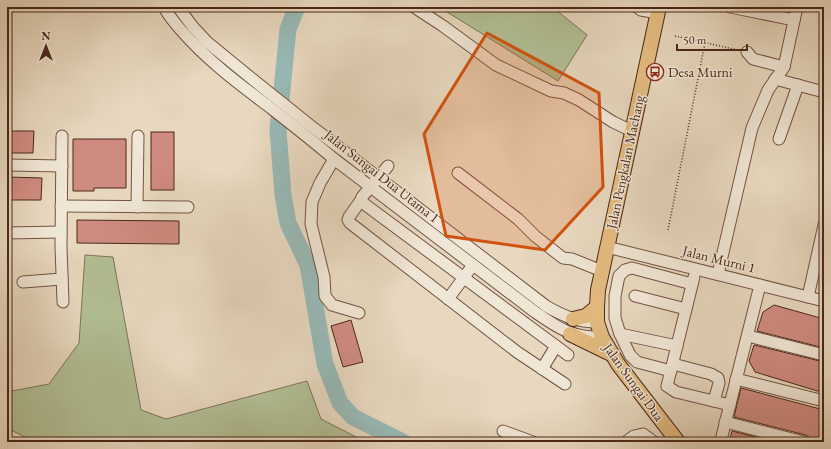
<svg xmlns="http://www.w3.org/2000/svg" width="831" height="449" font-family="'EB Garamond',serif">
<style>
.green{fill:#b2bf95;stroke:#7e7358}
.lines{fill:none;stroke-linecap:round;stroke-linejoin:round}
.river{stroke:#98b9b7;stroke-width:17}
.building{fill:#cf8b80;stroke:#4b271a}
.minor-casing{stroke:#725343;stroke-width:13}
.major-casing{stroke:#4b271a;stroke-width:16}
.path{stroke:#4b271a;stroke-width:1.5;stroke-dasharray:1 2;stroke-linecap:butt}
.minor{stroke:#f0e6d5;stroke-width:11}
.major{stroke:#e4bc80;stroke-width:14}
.marked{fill:#d0520e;fill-opacity:0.2;stroke:#d0520e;stroke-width:3;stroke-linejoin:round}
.labels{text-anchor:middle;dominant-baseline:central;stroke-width:3;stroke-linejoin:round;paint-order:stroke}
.poi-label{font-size:14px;fill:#4b271a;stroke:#f0e6d5;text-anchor:start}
.street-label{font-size:14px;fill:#4b271a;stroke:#f0e6d5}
</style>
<rect width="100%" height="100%" fill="#e8d8bf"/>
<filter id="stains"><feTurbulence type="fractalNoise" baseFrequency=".005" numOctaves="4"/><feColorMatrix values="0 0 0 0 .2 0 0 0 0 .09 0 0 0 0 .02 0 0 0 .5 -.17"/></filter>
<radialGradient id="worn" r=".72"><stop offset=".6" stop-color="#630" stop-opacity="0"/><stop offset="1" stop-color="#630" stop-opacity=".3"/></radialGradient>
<g class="green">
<polygon points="439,7 557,7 556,10 587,35 558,81"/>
<polygon points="85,255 113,257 141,410 166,419 307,381 321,419 366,442 35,442 7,428 7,392 49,384 79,343"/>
</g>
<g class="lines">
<polyline class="river" points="297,7 288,29 278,130 283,195 288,223 308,265 325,364 340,403 353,417 403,442"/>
</g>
<g class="building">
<polygon points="7,131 34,131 33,153 7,153"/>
<rect x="151" y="132" width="23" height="58"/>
<polygon points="73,139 126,139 126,188 94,188 94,191 73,191"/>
<polygon points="7,177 42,178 41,200 7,200"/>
<polygon points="77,220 179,221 179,244 77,243"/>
<polygon points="774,305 824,319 824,348 757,331 763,312"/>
<polygon points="351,320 363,362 343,367 331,326"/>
<polygon points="754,345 824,362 824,393 755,372 749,361"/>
<polygon points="741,388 824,410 824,442 811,442 809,437 806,435 734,417"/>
<polygon points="732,431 775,442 729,442"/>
</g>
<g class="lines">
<defs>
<g id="minor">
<path d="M164,7C168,15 174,22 180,29C206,59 236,82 267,105C290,123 312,140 334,159L535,312C558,328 572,338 602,337"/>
<path d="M178,7L193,27L207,42L251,78L311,126L546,306C563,316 578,322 597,322"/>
<polyline points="414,7 443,26 496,65 551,91 564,93 579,100 613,122 632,131"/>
<polyline points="637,7 641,10 658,13"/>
<polyline points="730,7 794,20"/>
<polyline points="747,52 753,59 784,67"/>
<polyline points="775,79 824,92"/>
<polyline points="62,136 61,247 63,302"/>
<polyline points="779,139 798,85"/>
<polyline points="334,159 320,183 312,202 311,224 324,277 325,296 332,305 359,313"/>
<polyline points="7,165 62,166"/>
<polyline points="388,166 362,197 361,200 363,203 568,355"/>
<polyline points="458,173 518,219 535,236 563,258 572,259 602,271"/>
<polyline points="361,200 349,217 348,220 350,223 517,352 565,384"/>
<polyline points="61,206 188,207"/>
<polyline points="137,207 138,136"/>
<polyline points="7,233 61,232"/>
<polyline points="607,247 824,301"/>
<polyline points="718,274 752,128 768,90 784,67 797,7"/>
<polyline points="694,277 667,386 676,392 730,405"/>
<polyline points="23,282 62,279"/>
<polyline points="635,296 686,309"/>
<polyline points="808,297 824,225"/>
<polyline points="448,299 473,265"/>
<polyline points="620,334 677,346"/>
<polyline points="748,336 824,355"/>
<polyline points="673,364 711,374 718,378 719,383 714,401"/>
<polyline points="542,369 556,346"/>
<polyline points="671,371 637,362 630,355 620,334 615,318 615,296 619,276 625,270 632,268 692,284"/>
<polyline points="736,379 824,401"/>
<polyline points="725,422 804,442"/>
<polyline points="503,431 533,442"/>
<polyline points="626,442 634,436 643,434 654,442"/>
<polyline points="722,442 722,436 760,285"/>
</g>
<g id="major">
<polyline points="659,7 598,290 597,307 597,322 602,337 618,364 678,442"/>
<polyline points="573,319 586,316 597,307"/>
<polyline points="570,334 611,354"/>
</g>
</defs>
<use href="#minor" class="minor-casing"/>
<use href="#major" class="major-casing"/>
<g class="path">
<polyline points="675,36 738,50"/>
<polyline points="668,230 705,43"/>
</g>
<use href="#minor" class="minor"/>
<use href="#major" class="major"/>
</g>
<path class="marked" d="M487,33L599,93L603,187L545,250L446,236L424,134Z"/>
<defs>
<symbol id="bus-ring" viewBox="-11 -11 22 22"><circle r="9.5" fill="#f0e6d5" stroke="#8f2418" stroke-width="1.5"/><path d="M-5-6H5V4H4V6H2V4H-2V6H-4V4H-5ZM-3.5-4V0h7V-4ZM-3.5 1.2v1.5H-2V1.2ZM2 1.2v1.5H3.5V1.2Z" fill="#8f2418"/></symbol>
</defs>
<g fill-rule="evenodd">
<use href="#bus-ring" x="645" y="62" width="20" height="20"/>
</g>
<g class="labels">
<g class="poi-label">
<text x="668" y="72">Desa Murni</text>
</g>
<g class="street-label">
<text transform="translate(625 162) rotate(-78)">Jalan Pengkalan Machang</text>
<text transform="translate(382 176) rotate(38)">Jalan Sungai Dua Utama 1</text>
<text transform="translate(719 259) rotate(14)">Jalan Murni 1</text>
<text transform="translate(634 382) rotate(54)">Jalan Sungai Dua</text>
</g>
</g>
<rect width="831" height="449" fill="none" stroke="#e8d8bf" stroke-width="24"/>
<rect x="8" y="8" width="815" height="433" fill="none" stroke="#4b271a" stroke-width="2"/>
<rect x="12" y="12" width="807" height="425" fill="none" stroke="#4b271a"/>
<g transform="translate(46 46)" stroke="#f0e6d5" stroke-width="3" paint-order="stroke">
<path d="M0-3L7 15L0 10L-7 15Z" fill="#4b271a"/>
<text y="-6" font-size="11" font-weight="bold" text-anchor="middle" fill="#4b271a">N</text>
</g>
<path d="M677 44v6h70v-6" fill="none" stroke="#4b271a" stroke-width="2"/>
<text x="683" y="44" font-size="12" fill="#4b271a" stroke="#f0e6d5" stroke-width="3" paint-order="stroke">50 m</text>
<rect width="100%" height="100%" filter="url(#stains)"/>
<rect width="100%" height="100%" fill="url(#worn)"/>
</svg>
